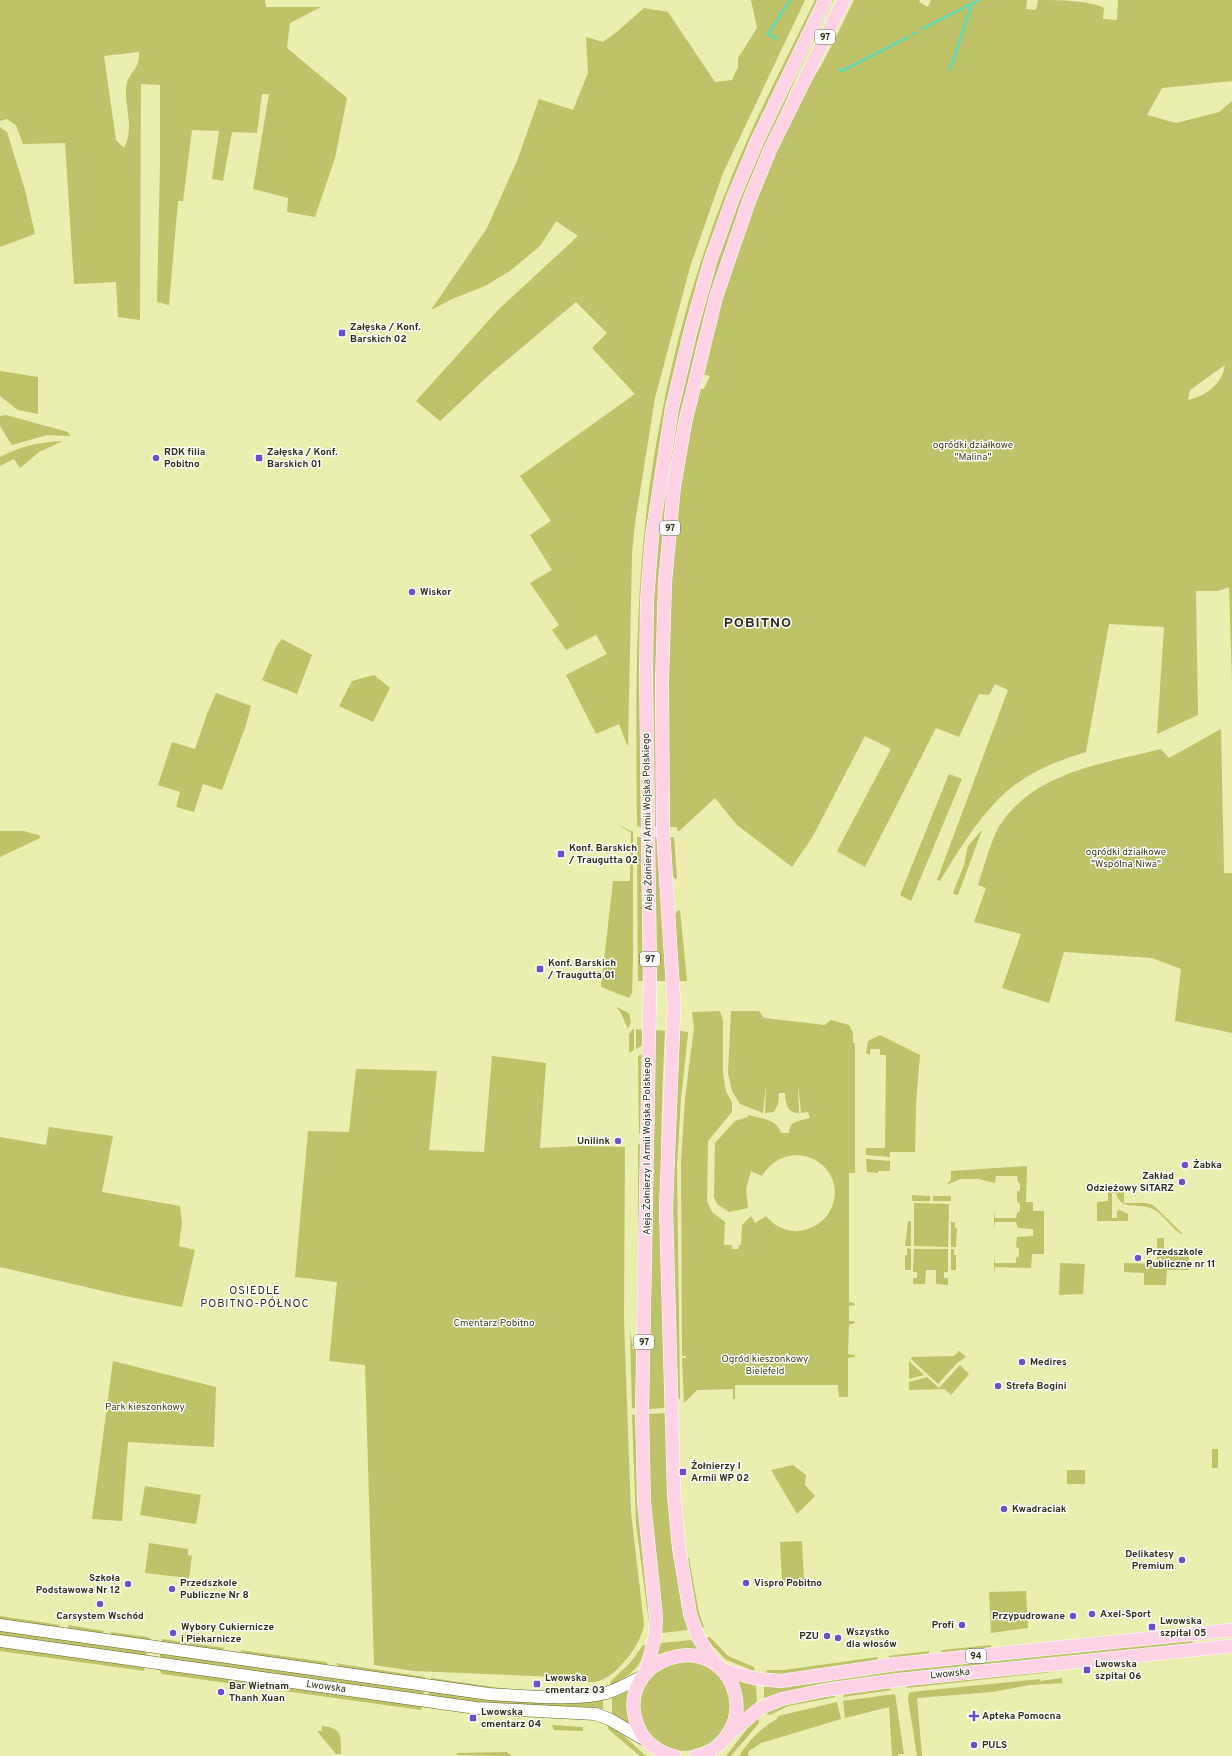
<svg xmlns="http://www.w3.org/2000/svg" width="1232" height="1756" font-family="Overpass,sans-serif">
<style>
.green{fill:#bec268;fill-rule:evenodd}
.lines{fill:none;stroke-linecap:round;stroke-linejoin:round}
.stream{stroke:#5ddcb7;stroke-width:2.5}
.secondary-casing{stroke:#63652a;stroke-width:13}
.primary-casing{stroke:#fff;stroke-width:14}
.secondary{stroke:#fff;stroke-width:12}
.primary{stroke:#fdd3e5;stroke-width:13}
.poi-dot{fill:#6f4fc8;stroke:#fff;stroke-width:1.5}
.labels{text-anchor:middle;dominant-baseline:central;stroke-width:3;stroke-linejoin:round;paint-order:stroke}
.shield{fill:#fff;stroke:#6c6d5b;stroke-width:1}
.shield-label{font-size:9px;font-weight:bold;fill:#2d2e15}
.poi-label{font-size:10px;font-weight:bold;fill:#2d2e15;stroke:#fff;text-anchor:start}
.park-label{font-size:10px;fill:#3e4015;stroke:#fff}
.street-label{font-size:10px;fill:#2d2e15;stroke:#fff}
.neighbourhood-label{font-size:11px;letter-spacing:1px;fill:#2d2e15;stroke:#fff}
.district-label{font-size:14px;font-weight:bold;letter-spacing:1px;fill:#2d2e15;stroke:#fff}
</style>
<rect width="100%" height="100%" fill="#eaeeaf"/>
<g class="green">
<path d="M0,0H265L266,7H321L290,23L287,48L347,98L335,158L315,217L287,212L288,198L253,189L269,94H262L257,133L232,132L223,181L212,179L219,131L192,130L183,201H178L169,305L157,302L160,161V85L141,84L140,320L118,317L116,282L74,284L65,143L23,144L16,125L7,119L0,121ZM139,52C140,69 131,70 127,83C122,103 136,125 124,148L116,140L104,56Z"/>
<polygon points="751,0 805,0 723,173 690,267 655,398 635,523 632,553 628,747 619,724 596,734 566,675 607,654 596,635 566,650 552,630 559,625 530,583 552,570 530,535 551,521 520,476 635,394 592,348 607,333 576,302 488,376 440,421 416,401 499,309 578,236 556,221 540,246 510,271 485,286 452,299 431,310 487,228 517,161 539,99 573,110 588,73 586,37 603,42 618,31 644,8 668,12 715,82 732,80 738,67 738,58 757,28"/>
<path d="M815,0H819L772,96L677,364L640,681L641,827L637,826C636,707 634,588 652,470C669,358 700,247 746,143C767,95 792,48 815,0Z"/>
<path d="M831,0H833C781,104 737,212 703,323C690,367 682,413 674,459L658,827H652C651,720 649,614 661,508C674,405 700,300 737,203C764,133 798,67 831,0Z"/>
<path d="M854,0H920L919,2L928,7L931,0H1027L1026,9L1036,10L1038,0C1058,0 1088,0 1104,8L1103,19L1117,20L1118,0H1232V81L1162,88L1147,115L1176,123L1219,112L1232,101V681L1229,587L1218,591H1196L1198,715L1157,734L1164,627L1109,624L1086,752C1064,759 1041,767 1022,780C989,800 960,848 940,881L937,880L1008,690L995,684L989,695L979,694L959,737L936,728L865,867L837,851L891,749L865,736L813,836L792,867L737,825L715,798L678,832L677,827H668C668,753 664,679 669,606C673,533 683,460 698,388L704,389L710,376L701,374C724,287 752,199 791,117C800,97 814,79 824,60C835,40 844,20 854,0ZM1225,365C1223,383 1205,397 1188,400L1190,390Z"/>
<polygon points="0,127 7,132 25,190 35,234 0,247"/>
<polygon points="0,371 38,377 38,414 18,410 0,396"/>
<polygon points="6,415 68,432 70,436 47,435 12,445 0,426 0,416"/>
<path d="M63,441L39,452L20,468L14,459L0,466V457C21,446 40,442 63,441Z"/>
<polygon points="282,639 312,655 297,694 262,680 276,647"/>
<polygon points="374,675 390,688 373,722 339,706 352,681"/>
<polygon points="216,693 251,706 246,725 222,790 203,784 194,812 176,807 180,792 158,785 172,742 195,749 207,714"/>
<path d="M1221,729L1224,873H1232V1033L1175,1021L1181,969L1152,958L1064,952L1049,1003L1002,988L1021,934L974,922L986,888L978,885C983,870 992,837 1000,825C1036,771 1103,764 1161,749L1169,758Z"/>
<polygon points="949,774 962,779 911,901 900,895"/>
<polygon points="619,825 633,832 633,961 632,993 629,998 601,987 613,881 630,881 631,833"/>
<polygon points="982,830 958,895 956,895 953,893 964,865 968,846"/>
<polygon points="0,831 23,831 39,835 40,838 0,857"/>
<polygon points="637,837 641,837 643,981 638,981"/>
<polygon points="652,837 658,837 667,981 657,981 656,895"/>
<polygon points="668,837 674,837 677,878 675,879 671,873"/>
<polygon points="680,910 687,981 678,981 674,916 677,911"/>
<polygon points="616,1007 629,1013 631,1022 628,1029 621,1013"/>
<path d="M720,1011L723,1021V1074L726,1091L732,1103V1112L708,1141L707,1201L712,1212L725,1222L724,1245H732V1249H738L739,1245H741L742,1225L751,1216L755,1223L766,1216C775,1227 789,1234 804,1230C815,1227 825,1221 830,1211C853,1167 790,1131 762,1176L751,1171L746,1189L748,1208L729,1212L717,1204L714,1197L715,1143L735,1121L748,1117V1115C762,1119 776,1118 781,1133H789C790,1120 799,1121 810,1118L808,1112L801,1113L798,1083L799,1113C788,1114 785,1102 785,1093H779L778,1104L774,1112L765,1113L766,1084L763,1113L740,1104L732,1091L728,1073L731,1011H759L764,1018L825,1025L831,1020L849,1025L853,1033V1043H855V1173H849V1302L854,1303L855,1305L849,1306V1321H854L855,1323L849,1325L848,1354L854,1355L855,1357L848,1358V1397H839L838,1385H735V1399H733V1389L697,1390L684,1403L682,1358H685L686,1356H682L681,1161L685,1098L694,1028L692,1012Z"/>
<polygon points="633,1029 634,1029 634,1050 629,1053 629,1034"/>
<polygon points="636,1029 643,1030 643,1045 636,1049"/>
<path d="M654,1030L665,1031C658,1156 661,1282 665,1408L648,1409L652,1253Z"/>
<polygon points="680,1031 688,1032 688,1034 681,1099 677,1165 680,1400 677,1396 672,1209"/>
<polygon points="880,1035 920,1055 916,1104 915,1152 890,1152 890,1157 866,1155 866,1148 885,1148 886,1055 880,1055 880,1049 870,1049 870,1055 866,1053 868,1041"/>
<polygon points="642,1054 642,1133 639,1134 638,1056"/>
<path d="M492,1056L546,1063L540,1148L582,1146L625,1147L624,1320L630,1486L631,1512L644,1624C643,1642 617,1676 599,1681C586,1684 571,1681 558,1681V1677L414,1671L374,1665L365,1365L329,1361L337,1282L295,1277L308,1131L349,1132L356,1069L437,1071L429,1150L484,1152Z"/>
<polygon points="49,1127 113,1136 102,1192 180,1206 182,1222 179,1246 195,1250 182,1307 120,1295 0,1267 0,1137 46,1145"/>
<polygon points="639,1144 641,1144 638,1262 638,1146"/>
<polygon points="866,1159 890,1161 890,1171 878,1171 878,1173 867,1172"/>
<polygon points="1027,1166 1026,1202 1033,1202 1033,1211 1044,1211 1044,1254 1032,1254 1031,1268 995,1267 994,1274 994,1257 995,1263 1016,1263 1016,1258 1019,1256 1019,1249 1016,1247 1017,1237 1033,1236 1033,1229 1018,1228 1016,1222 995,1222 994,1228 994,1211 995,1218 1016,1218 1017,1213 1020,1211 1020,1204 1017,1202 1017,1192 1020,1190 1020,1183 1018,1182 1017,1176 996,1176 995,1183 979,1179 961,1179 946,1185 951,1180 951,1171"/>
<path d="M1108,1189H1124V1203H1146L1153,1205L1183,1234C1176,1234 1162,1213 1153,1209C1138,1202 1121,1212 1116,1193H1112V1218H1117V1211L1120,1210L1128,1214V1221H1097V1202L1108,1201Z"/>
<polygon points="912,1195 930,1196 930,1201 912,1201"/>
<rect x="933" y="1196" width="18" height="5"/>
<polygon points="914,1203 949,1204 948,1247 914,1246"/>
<polygon points="908,1221 911,1221 911,1246 905,1246"/>
<polygon points="951,1222 955,1222 955,1228 957,1228 956,1247 951,1247"/>
<polygon points="1157,1238 1164,1238 1164,1250 1183,1250 1189,1254 1189,1270 1167,1270 1166,1285 1144,1285 1144,1273 1124,1272 1124,1263 1157,1264"/>
<polygon points="907,1248 911,1249 911,1270 905,1270 905,1255 907,1255"/>
<polygon points="914,1249 948,1249 948,1272 944,1272 944,1278 948,1278 948,1285 936,1284 936,1270 926,1270 925,1284 913,1284 913,1278 917,1278 917,1272 913,1272"/>
<polygon points="951,1249 954,1249 954,1255 956,1255 956,1270 951,1270"/>
<polygon points="1060,1263 1085,1264 1083,1294 1059,1295"/>
<polygon points="630,1331 633,1349 638,1349 637,1409 632,1408"/>
<polygon points="959,1351 966,1357 957,1363 938,1384 911,1359 912,1357 954,1356"/>
<polygon points="113,1361 216,1387 214,1447 128,1442 122,1521 92,1519"/>
<polygon points="909,1361 924,1375 909,1379"/>
<polygon points="960,1365 969,1374 951,1395 945,1389 909,1390 909,1382 927,1377 939,1388"/>
<polygon points="666,1413 671,1532 682,1606 688,1630 662,1633 661,1602 651,1521 648,1414"/>
<polygon points="637,1414 650,1602 650,1630 636,1524 632,1415"/>
<rect x="1212" y="1449" width="6" height="19"/>
<polygon points="793,1465 806,1475 805,1485 815,1496 797,1514 771,1470"/>
<rect x="1067" y="1470" width="18" height="14"/>
<polygon points="145,1486 201,1495 196,1524 140,1515"/>
<polygon points="802,1541 804,1581 782,1582 780,1542"/>
<polygon points="149,1543 188,1549 188,1555 192,1556 189,1578 145,1573"/>
<polygon points="686,1558 689,1558 699,1613 704,1627 701,1628 696,1612"/>
<polygon points="1026,1591 1028,1628 991,1633 989,1592"/>
<polygon points="0,1616 60,1625 58,1628 0,1620"/>
<polygon points="68,1625 104,1631 102,1635 68,1630"/>
<polygon points="0,1630 147,1651 146,1657 0,1636"/>
<polygon points="111,1632 148,1637 151,1640 156,1641 156,1643 112,1637"/>
<polygon points="182,1634 222,1641 226,1644 181,1637"/>
<polygon points="710,1637 728,1656 754,1667 755,1672 725,1659 705,1638"/>
<polygon points="162,1639 225,1648 220,1651 162,1643"/>
<polygon points="1192,1639 1193,1644 839,1683 780,1693 764,1698 764,1686 776,1687 871,1673"/>
<polygon points="693,1640 698,1650 679,1649 657,1655 660,1643"/>
<path d="M643,1645H648C640,1667 632,1675 611,1685L610,1682L631,1662Z"/>
<polygon points="991,1645 992,1650 939,1654 942,1650"/>
<polygon points="0,1646 145,1667 144,1671 0,1651"/>
<polygon points="240,1650 326,1662 328,1665 245,1655"/>
<polygon points="929,1651 929,1656 893,1660 888,1656"/>
<polygon points="160,1653 424,1690 423,1696 160,1659"/>
<polygon points="878,1657 877,1662 778,1675 763,1674 768,1670 784,1670"/>
<circle cx="685" cy="1706" r="45"/>
<polygon points="335,1663 425,1677 425,1680 342,1669"/>
<polygon points="151,1668 422,1706 421,1710 162,1674 159,1670"/>
<polygon points="1033,1670 1053,1672 906,1688 911,1683"/>
<polygon points="431,1678 500,1688 500,1689 430,1681"/>
<polygon points="1062,1678 1062,1683 1030,1685 992,1692 917,1698 922,1756 917,1756 908,1699 909,1693 911,1692 1040,1679 1040,1681"/>
<polygon points="735,1679 756,1685 757,1703 742,1715 739,1688"/>
<polygon points="886,1687 892,1690 843,1697 845,1692"/>
<polygon points="630,1688 628,1707 630,1724 612,1713 612,1697"/>
<polygon points="429,1691 603,1699 603,1709 590,1707 493,1705 428,1697"/>
<polygon points="895,1694 904,1754 898,1754 898,1756 892,1756 889,1707 845,1718 843,1701"/>
<polygon points="833,1695 836,1697 788,1706 770,1715 765,1713 791,1703"/>
<path d="M837,1702L841,1719L761,1743L749,1751L748,1756H739C749,1740 761,1728 777,1719L778,1716Z"/>
<polygon points="758,1718 759,1723 731,1756 726,1756 747,1729"/>
<polygon points="552,1725 583,1727 583,1731 554,1730"/>
<path d="M322,1726C343,1728 341,1737 341,1754H336L317,1731H322Z"/>
<polygon points="608,1726 623,1735 646,1756 640,1756 608,1729"/>
<polygon points="507,1752 512,1756 458,1755 456,1753"/>
</g>
<g class="lines">
<g class="stream">
<polyline points="922,29 979,0"/>
<polyline points="913,34 916,33"/>
<polyline points="776,38 768,34 790,0"/>
<polyline points="839,69 842,71 908,37"/>
<polyline points="950,70 972,4"/>
</g>
<defs>
<g id="secondary">
<path d="M0,1625L489,1694C521,1696 577,1701 606,1693C619,1689 631,1682 643,1676"/>
<polyline points="0,1641 476,1708 595,1714 609,1719 647,1741"/>
</g>
<g id="primary">
<polyline points="716,1665 698,1637 690,1614 679,1548 674,1495 666,1208 674,1005 663,830 662,682 665,582 674,486 685,423 716,297 749,201 770,150 844,0"/>
<polyline points="722,1670 758,1679 781,1681 896,1664 1232,1630"/>
<polyline points="645,1674 655,1637 656,1617 644,1502 642,1412 650,983 646,674 647,600 652,536 672,408 691,329 710,262 733,198 757,141 825,0"/>
<polyline points="728,1735 759,1709 769,1704 782,1699 825,1690 898,1680 1232,1646"/>
<path d="M674,1756C660,1753 645,1743 639,1729C608,1659 717,1623 735,1694C742,1722 723,1751 696,1756"/>
</g>
</defs>
<use href="#secondary" class="secondary-casing"/>
<use href="#primary" class="primary-casing"/>
<use href="#secondary" class="secondary"/>
<use href="#primary" class="primary"/>
</g>
<g class="poi-dot">
<rect x="338" y="329" width="8" height="8" rx="2"/>
<circle cx="156" cy="458" r="4"/>
<rect x="255" y="454" width="8" height="8" rx="2"/>
<circle cx="412" cy="592" r="4"/>
<rect x="557" y="850" width="8" height="8" rx="2"/>
<rect x="536" y="965" width="8" height="8" rx="2"/>
<circle cx="618" cy="1141" r="4"/>
<circle cx="1185" cy="1165" r="4"/>
<circle cx="1182" cy="1182" r="4"/>
<circle cx="1138" cy="1258" r="4"/>
<circle cx="1022" cy="1362" r="4"/>
<circle cx="998" cy="1386" r="4"/>
<rect x="679" y="1468" width="8" height="8" rx="2"/>
<circle cx="1004" cy="1509" r="4"/>
<circle cx="1182" cy="1560" r="4"/>
<circle cx="746" cy="1583" r="4"/>
<circle cx="128" cy="1584" r="4"/>
<circle cx="172" cy="1589" r="4"/>
<circle cx="100" cy="1604" r="4"/>
<circle cx="1092" cy="1614" r="4"/>
<circle cx="1073" cy="1616" r="4"/>
<circle cx="962" cy="1625" r="4"/>
<rect x="1148" y="1623" width="8" height="8" rx="2"/>
<circle cx="173" cy="1633" r="4"/>
<circle cx="827" cy="1636" r="4"/>
<circle cx="838" cy="1638" r="4"/>
<rect x="1083" y="1666" width="8" height="8" rx="2"/>
<rect x="533" y="1680" width="8" height="8" rx="2"/>
<circle cx="221" cy="1692" r="4"/>
<path d="M972 1710h4v4h4v4h-4v4h-4v-4h-4v-4h4z"/>
<rect x="469" y="1714" width="8" height="8" rx="2"/>
<circle cx="974" cy="1745" r="4"/>
</g>
<g class="labels">
<g class="shield">
<rect x="815" y="30" width="20" height="14" rx="3"/>
<rect x="660" y="521" width="20" height="14" rx="3"/>
<rect x="640" y="952" width="20" height="14" rx="3"/>
<rect x="634" y="1335" width="20" height="14" rx="3"/>
<rect x="966" y="1649" width="20" height="14" rx="3"/>
</g>
<g class="shield-label">
<text x="825" y="37">97</text>
<text x="670" y="528">97</text>
<text x="650" y="959">97</text>
<text x="644" y="1342">97</text>
<text x="976" y="1656">94</text>
</g>
<g class="poi-label">
<text x="350" y="327">Załęska / Konf.<tspan x="350" dy="12">Barskich 02</tspan></text>
<text x="164" y="452">RDK filia<tspan x="164" dy="12">Pobitno</tspan></text>
<text x="267" y="452">Załęska / Konf.<tspan x="267" dy="12">Barskich 01</tspan></text>
<text x="420" y="592">Wiskor</text>
<text x="569" y="848">Konf. Barskich<tspan x="569" dy="12">/ Traugutta 02</tspan></text>
<text x="548" y="963">Konf. Barskich<tspan x="548" dy="12">/ Traugutta 01</tspan></text>
<text x="610" y="1141" text-anchor="end">Unilink</text>
<text x="1193" y="1165">Żabka</text>
<text x="1174" y="1176" text-anchor="end">Zakład<tspan x="1174" dy="12">Odzieżowy SITARZ</tspan></text>
<text x="1146" y="1252">Przedszkole<tspan x="1146" dy="12">Publiczne nr 11</tspan></text>
<text x="1030" y="1362">Medires</text>
<text x="1006" y="1386">Strefa Bogini</text>
<text x="691" y="1466">Żołnierzy I<tspan x="691" dy="12">Armii WP 02</tspan></text>
<text x="1012" y="1509">Kwadraciak</text>
<text x="1174" y="1554" text-anchor="end">Delikatesy<tspan x="1174" dy="12">Premium</tspan></text>
<text x="120" y="1578" text-anchor="end">Szkoła<tspan x="120" dy="12">Podstawowa Nr 12</tspan></text>
<text x="180" y="1583">Przedszkole<tspan x="180" dy="12">Publiczne Nr 8</tspan></text>
<text x="754" y="1583">Vispro Pobitno</text>
<text x="1100" y="1614">Axel-Sport</text>
<text x="100" y="1616" text-anchor="middle">Carsystem Wschód</text>
<text x="1065" y="1616" text-anchor="end">Przypudrowane</text>
<text x="1160" y="1621">Lwowska<tspan x="1160" dy="12">szpital 05</tspan></text>
<text x="954" y="1625" text-anchor="end">Profi</text>
<text x="181" y="1627">Wybory Cukiernicze<tspan x="181" dy="12">i Piekarnicze</tspan></text>
<text x="846" y="1632">Wszystko<tspan x="846" dy="12">dla włosów</tspan></text>
<text x="819" y="1636" text-anchor="end">PZU</text>
<text x="1095" y="1664">Lwowska<tspan x="1095" dy="12">szpital 06</tspan></text>
<text x="545" y="1678">Lwowska<tspan x="545" dy="12">cmentarz 03</tspan></text>
<text x="229" y="1686">Bar Wietnam<tspan x="229" dy="12">Thanh Xuan</tspan></text>
<text x="481" y="1712">Lwowska<tspan x="481" dy="12">cmentarz 04</tspan></text>
<text x="982" y="1716">Apteka Pomocna</text>
<text x="982" y="1745">PULS</text>
</g>
<g class="park-label">
<text x="973" y="445">ogródki działkowe<tspan x="973" dy="12">"Malina"</tspan></text>
<text x="1126" y="852">ogródki działkowe<tspan x="1126" dy="12">"Wspólna Niwa"</tspan></text>
<text x="494" y="1323">Cmentarz Pobitno</text>
<text x="765" y="1359">Ogród kieszonkowy<tspan x="765" dy="12">Bielefeld</tspan></text>
<text x="145" y="1407">Park kieszonkowy</text>
</g>
<g class="street-label">
<text transform="translate(648 822) rotate(-91)">Aleja Żołnierzy I Armii Wojska Polskiego</text>
<text transform="translate(647 1146) rotate(-90)">Aleja Żołnierzy I Armii Wojska Polskiego</text>
<text transform="translate(950 1674) rotate(-6)">Lwowska</text>
<text transform="translate(326 1687) rotate(8)">Lwowska</text>
</g>
<g class="neighbourhood-label">
<text x="255" y="1291">OSIEDLE<tspan x="255" dy="13">POBITNO-PÓŁNOC</tspan></text>
</g>
<g class="district-label">
<text x="758" y="623">POBITNO</text>
</g>
</g>
</svg>
